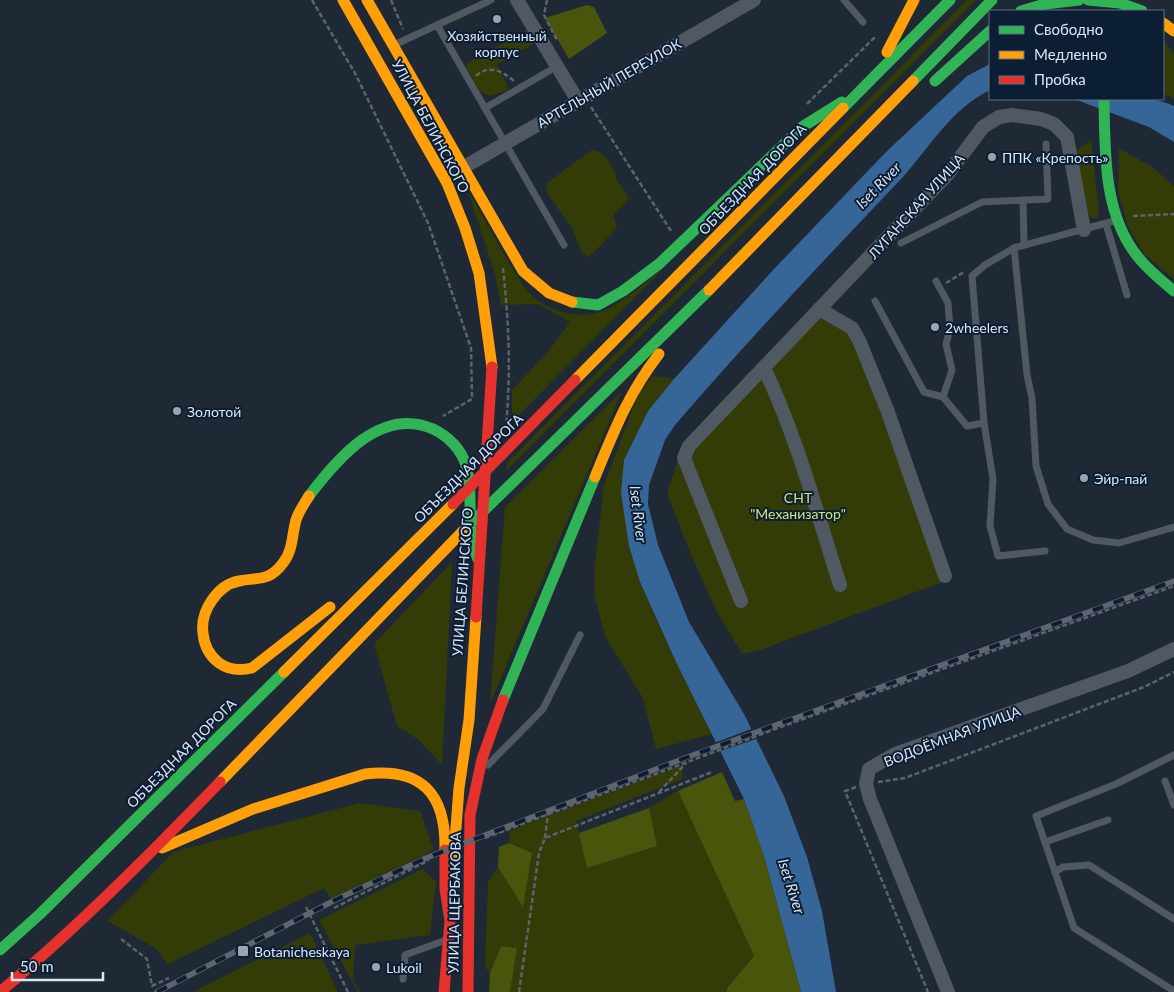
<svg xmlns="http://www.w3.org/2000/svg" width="1174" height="992" font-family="Lato,sans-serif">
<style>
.green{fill:#333c07}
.forest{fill:#49550b}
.water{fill:#366597}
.pier{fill:#1f2935}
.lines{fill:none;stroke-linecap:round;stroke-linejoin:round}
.path{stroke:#5c636b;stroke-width:2.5;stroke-dasharray:5 2.5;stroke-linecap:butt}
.lane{stroke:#505862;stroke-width:7}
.street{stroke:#505862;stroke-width:14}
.fast{stroke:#30b455;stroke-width:11}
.slow{stroke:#ff9f0a;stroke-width:11}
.jam{stroke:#e5322d;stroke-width:11}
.rail-casing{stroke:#5e656e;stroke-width:5.5}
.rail{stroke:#0c1e33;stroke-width:4;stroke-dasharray:11;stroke-linecap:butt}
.poi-dot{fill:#99a4b2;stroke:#0c1e33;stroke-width:2}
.labels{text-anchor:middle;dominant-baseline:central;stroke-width:4;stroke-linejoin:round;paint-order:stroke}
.poi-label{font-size:14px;fill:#dae6f5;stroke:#0c1e33;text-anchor:start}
.street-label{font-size:14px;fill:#dae6f5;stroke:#0c1e33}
.park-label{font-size:14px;fill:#cfe37a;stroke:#0c1e33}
.water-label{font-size:15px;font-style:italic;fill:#d5e3f3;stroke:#0c1e33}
</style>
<rect width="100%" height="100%" fill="#1f2935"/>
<g class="green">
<polygon points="967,0 976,0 506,471 507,463"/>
<polygon points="527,30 534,41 532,45 497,64 508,87 507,91 490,96 480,92 466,67 468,62"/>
<polygon points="1163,42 1174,53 1174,98 1163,94"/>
<polygon points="1091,140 1099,211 1097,218 1091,218 1085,205 1076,151"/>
<polygon points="1119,148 1152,167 1174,186 1174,279 1144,254 1128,226 1118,191"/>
<path d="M592,150C601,149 612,164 615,172C616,174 615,178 617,180C621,189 628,189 628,201L613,215L617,228L589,257L582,253L572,228L547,193V183Z"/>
<path d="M468,191C487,222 506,262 527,290C545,313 585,322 610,308C630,297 648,280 665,267L512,422V390L548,352L570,322L538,304L501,305L495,274Z"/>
<polygon points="826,311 858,327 948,580 760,650 742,654 716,610 689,550 667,493 678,460"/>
<polygon points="652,376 674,379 648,411 624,460 640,583 677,664 712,734 656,749 643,698 606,638 595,599 594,573 604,485 636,400"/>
<polygon points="622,391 490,704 505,507"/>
<polygon points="452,562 442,765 419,740 397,726 374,644"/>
<polygon points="683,765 682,779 576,821 588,867 657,846 649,808 678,791 754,956 727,987 727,992 510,992 517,948 501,946 490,973 485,967 488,882 498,867 523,906 532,853 509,843 509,831"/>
<polygon points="360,803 420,811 434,850 331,899 324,888 168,964 155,948 108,921 173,852"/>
<polygon points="423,869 436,882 430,935 355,945 353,980 360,992 358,992 319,920"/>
<polygon points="310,933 338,992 193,992"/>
</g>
<g class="forest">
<polygon points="587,5 594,7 607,33 569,59 545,18"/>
<polygon points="722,772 735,801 744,799 764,856 801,992 727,992 727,988 754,956 678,791"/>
<polygon points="649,808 657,846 587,868 579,833"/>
<polygon points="509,843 532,853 523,907 498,867 499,847"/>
<polygon points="501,946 517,948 510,992 489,992 490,973"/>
</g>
<g class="water">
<path d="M990,64V90C951,109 930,147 902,178C825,259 748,340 675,425L665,440L649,485L648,504L658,545L689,622L744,714L784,796L807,857L822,911L836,992H801L764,856L744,799L677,664L640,582L629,546L621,493L624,460L648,411L674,379L774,269L886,152L967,76Z"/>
<path d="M1074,99C1105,99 1145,93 1174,106V142L1149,127Z"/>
</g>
<polygon class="pier" points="754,728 759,738 718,752 714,743"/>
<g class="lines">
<g class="path">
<polyline points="312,0 356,75 428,223 471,348 472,399 443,416"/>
<polyline points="391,0 403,29"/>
<polyline points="547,0 544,15 557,40"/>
<path d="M476,76C489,64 502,71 514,81"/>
<polyline points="807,104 876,36"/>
<polyline points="591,107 671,231"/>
<polyline points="1133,216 1174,214"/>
<path d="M503,268C509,325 511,369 506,427"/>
<polyline points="946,283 964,272"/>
<polyline points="878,782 905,778 1144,687 1174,672"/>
<polyline points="856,787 845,791 928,992"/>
<polyline points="659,792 686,763"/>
<polyline points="485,838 778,728 1174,586"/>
<polyline points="545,838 548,814"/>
<polyline points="306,907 348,992"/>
<polyline points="334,908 429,860"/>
<polyline points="121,939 147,959 152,986 169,978"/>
<polyline points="519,992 539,853 545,838 712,772"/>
</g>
<g class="lane">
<polyline points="844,0 863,22"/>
<polyline points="437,25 564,245"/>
<polyline points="394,45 491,0"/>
<polyline points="485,108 549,71"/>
<polyline points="1023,200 1024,244"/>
<polyline points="1106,224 1127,295"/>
<polyline points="901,243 982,202 1048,199 1046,144"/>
<polyline points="1014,248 1027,375 1032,398 1036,466 1048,504 1067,529 1093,540 1119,543 1174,527"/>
<polyline points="936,281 948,303 950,329 946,344 952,370 943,397 967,426 984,423"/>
<polyline points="875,301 924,392 943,397"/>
<polyline points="1045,551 998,556 990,526 993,479 984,423 972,276 985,265 1014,248 1114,221"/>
<polyline points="1174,755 1116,784 1036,816 1074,928 1174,991"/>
<polyline points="488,765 543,709 580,635"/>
<polyline points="1165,781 1174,805"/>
<polyline points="1045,842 1108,820"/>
<polyline points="1055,872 1063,867 1089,865 1174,919"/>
<polyline points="403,979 405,955 446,940"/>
</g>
<g class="street">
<polyline points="517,0 578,101"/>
<polyline points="464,167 754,0"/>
<polyline points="819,309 852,328 859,340 888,412 945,576"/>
<path d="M764,368C797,437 817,513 840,585"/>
<polyline points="741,601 684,458 689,446 947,175 983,127 999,117 1012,115 1041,119 1054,124 1067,137 1084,230"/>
<polyline points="948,992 870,799 866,784 869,769 895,754 1128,671 1174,649"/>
</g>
<g class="fast">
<polyline points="1088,0 1120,3 1142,11"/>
<polyline points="1021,11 1045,4 1079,0"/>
<polyline points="913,81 992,0"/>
<polyline points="935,81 990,31"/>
<path d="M1104,99C1105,152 1103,214 1138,257C1148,270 1161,280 1174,291"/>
<polyline points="843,108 950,0"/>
<polyline points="572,302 598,305 623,291 659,264 802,127 842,102"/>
<path d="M309,496C337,459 381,406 433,429C448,436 461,449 466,465C475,496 464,529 478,559"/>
<polyline points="462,532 709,290"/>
<polyline points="503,700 595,477"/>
<polyline points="0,950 40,914 284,672"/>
</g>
<g class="slow">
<polyline points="343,0 447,183 465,228 479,273 492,367"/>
<polyline points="367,0 523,271 549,293 572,302"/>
<polyline points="1163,23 1174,31"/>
<polyline points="887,52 914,0"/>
<polyline points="709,290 913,81"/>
<polyline points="575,380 843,108"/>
<path d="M595,477C614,431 628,394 659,354"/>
<path d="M309,496C304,504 299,511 296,520C292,534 293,551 283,563C269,582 258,577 239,581C217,585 200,612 203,633C204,645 210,656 219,663C229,670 240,671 252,668L330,607"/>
<polyline points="284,672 453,504"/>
<polyline points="220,782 462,532"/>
<path d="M162,848L253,809L365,774C423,767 446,795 445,850"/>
<polyline points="454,854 459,788 469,720 476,617"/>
</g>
<g class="jam">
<polyline points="453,504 575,380"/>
<polyline points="476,617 492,367"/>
<path d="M0,992C78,927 149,855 220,782"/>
<polyline points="444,992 450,921 445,889 445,850"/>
<polyline points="468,992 470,815 482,759 503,700"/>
</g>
<defs>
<polyline id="rail" points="157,992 337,899 426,858 685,758 1174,581"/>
</defs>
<use href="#rail" class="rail-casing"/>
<use href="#rail" class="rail"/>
</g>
<g class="poi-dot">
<circle cx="497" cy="19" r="5"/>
<circle cx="992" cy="157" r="5"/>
<circle cx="935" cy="327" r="5"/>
<circle cx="177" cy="411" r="5"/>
<circle cx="1084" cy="478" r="5"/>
<rect x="237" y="945" width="12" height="12" rx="2.5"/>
<circle cx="376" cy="967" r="5"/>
</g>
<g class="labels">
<g class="poi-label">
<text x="497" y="35" text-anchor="middle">Хозяйственный<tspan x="497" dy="16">корпус</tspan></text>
<text x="1002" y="157">ППК «Крепость»</text>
<text x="945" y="327">2wheelers</text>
<text x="187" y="411">Золотой</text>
<text x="1094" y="478">Эйр-пай</text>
<text x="254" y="951">Botanicheskaya</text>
<text x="386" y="967">Lukoil</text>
</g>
<g class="street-label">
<text transform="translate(609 83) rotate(-30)">АРТЕЛЬНЫЙ ПЕРЕУЛОК</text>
<text transform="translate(431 126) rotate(62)">УЛИЦА БЕЛИНСКОГО</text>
<text transform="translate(752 179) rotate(-46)">ОБЪЕЗДНАЯ ДОРОГА</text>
<text transform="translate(916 206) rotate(-48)">ЛУГАНСКАЯ УЛИЦА</text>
<text transform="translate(468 468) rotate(-45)">ОБЪЕЗДНАЯ ДОРОГА</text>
<text transform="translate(462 582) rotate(-86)">УЛИЦА БЕЛИНСКОГО</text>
<text transform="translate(952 736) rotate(-21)">ВОДОЁМНАЯ УЛИЦА</text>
<text transform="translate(181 753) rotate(-45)">ОБЪЕЗДНАЯ ДОРОГА</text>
<text transform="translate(454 903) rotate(-89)">УЛИЦА ЩЕРБАКОВА</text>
</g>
<g class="park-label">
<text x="798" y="497">СНТ<tspan x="798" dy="16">"Механизатор"</tspan></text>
</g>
<g class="water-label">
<text transform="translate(878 185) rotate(-46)">Iset River</text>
<text transform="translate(639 514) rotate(83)">Iset River</text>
<text transform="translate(792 886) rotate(72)">Iset River</text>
</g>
</g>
<rect x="989" y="10" width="175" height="90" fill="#0c1e33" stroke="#5e6e81"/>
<rect x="999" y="26" width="25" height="8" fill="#30b455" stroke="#5e6e81"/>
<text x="1034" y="35" font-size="15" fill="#dae6f5">Свободно</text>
<rect x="999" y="51" width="25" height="8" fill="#ff9f0a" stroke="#5e6e81"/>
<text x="1034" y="60" font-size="15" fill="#dae6f5">Медленно</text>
<rect x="999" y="76" width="25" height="8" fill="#e5322d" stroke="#5e6e81"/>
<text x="1034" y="85" font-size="15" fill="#dae6f5">Пробка</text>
<path d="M12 972v8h91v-8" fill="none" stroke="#dae6f5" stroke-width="2.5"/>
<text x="20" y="972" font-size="15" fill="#dae6f5" stroke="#0c1e33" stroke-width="4" paint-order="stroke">50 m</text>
</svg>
